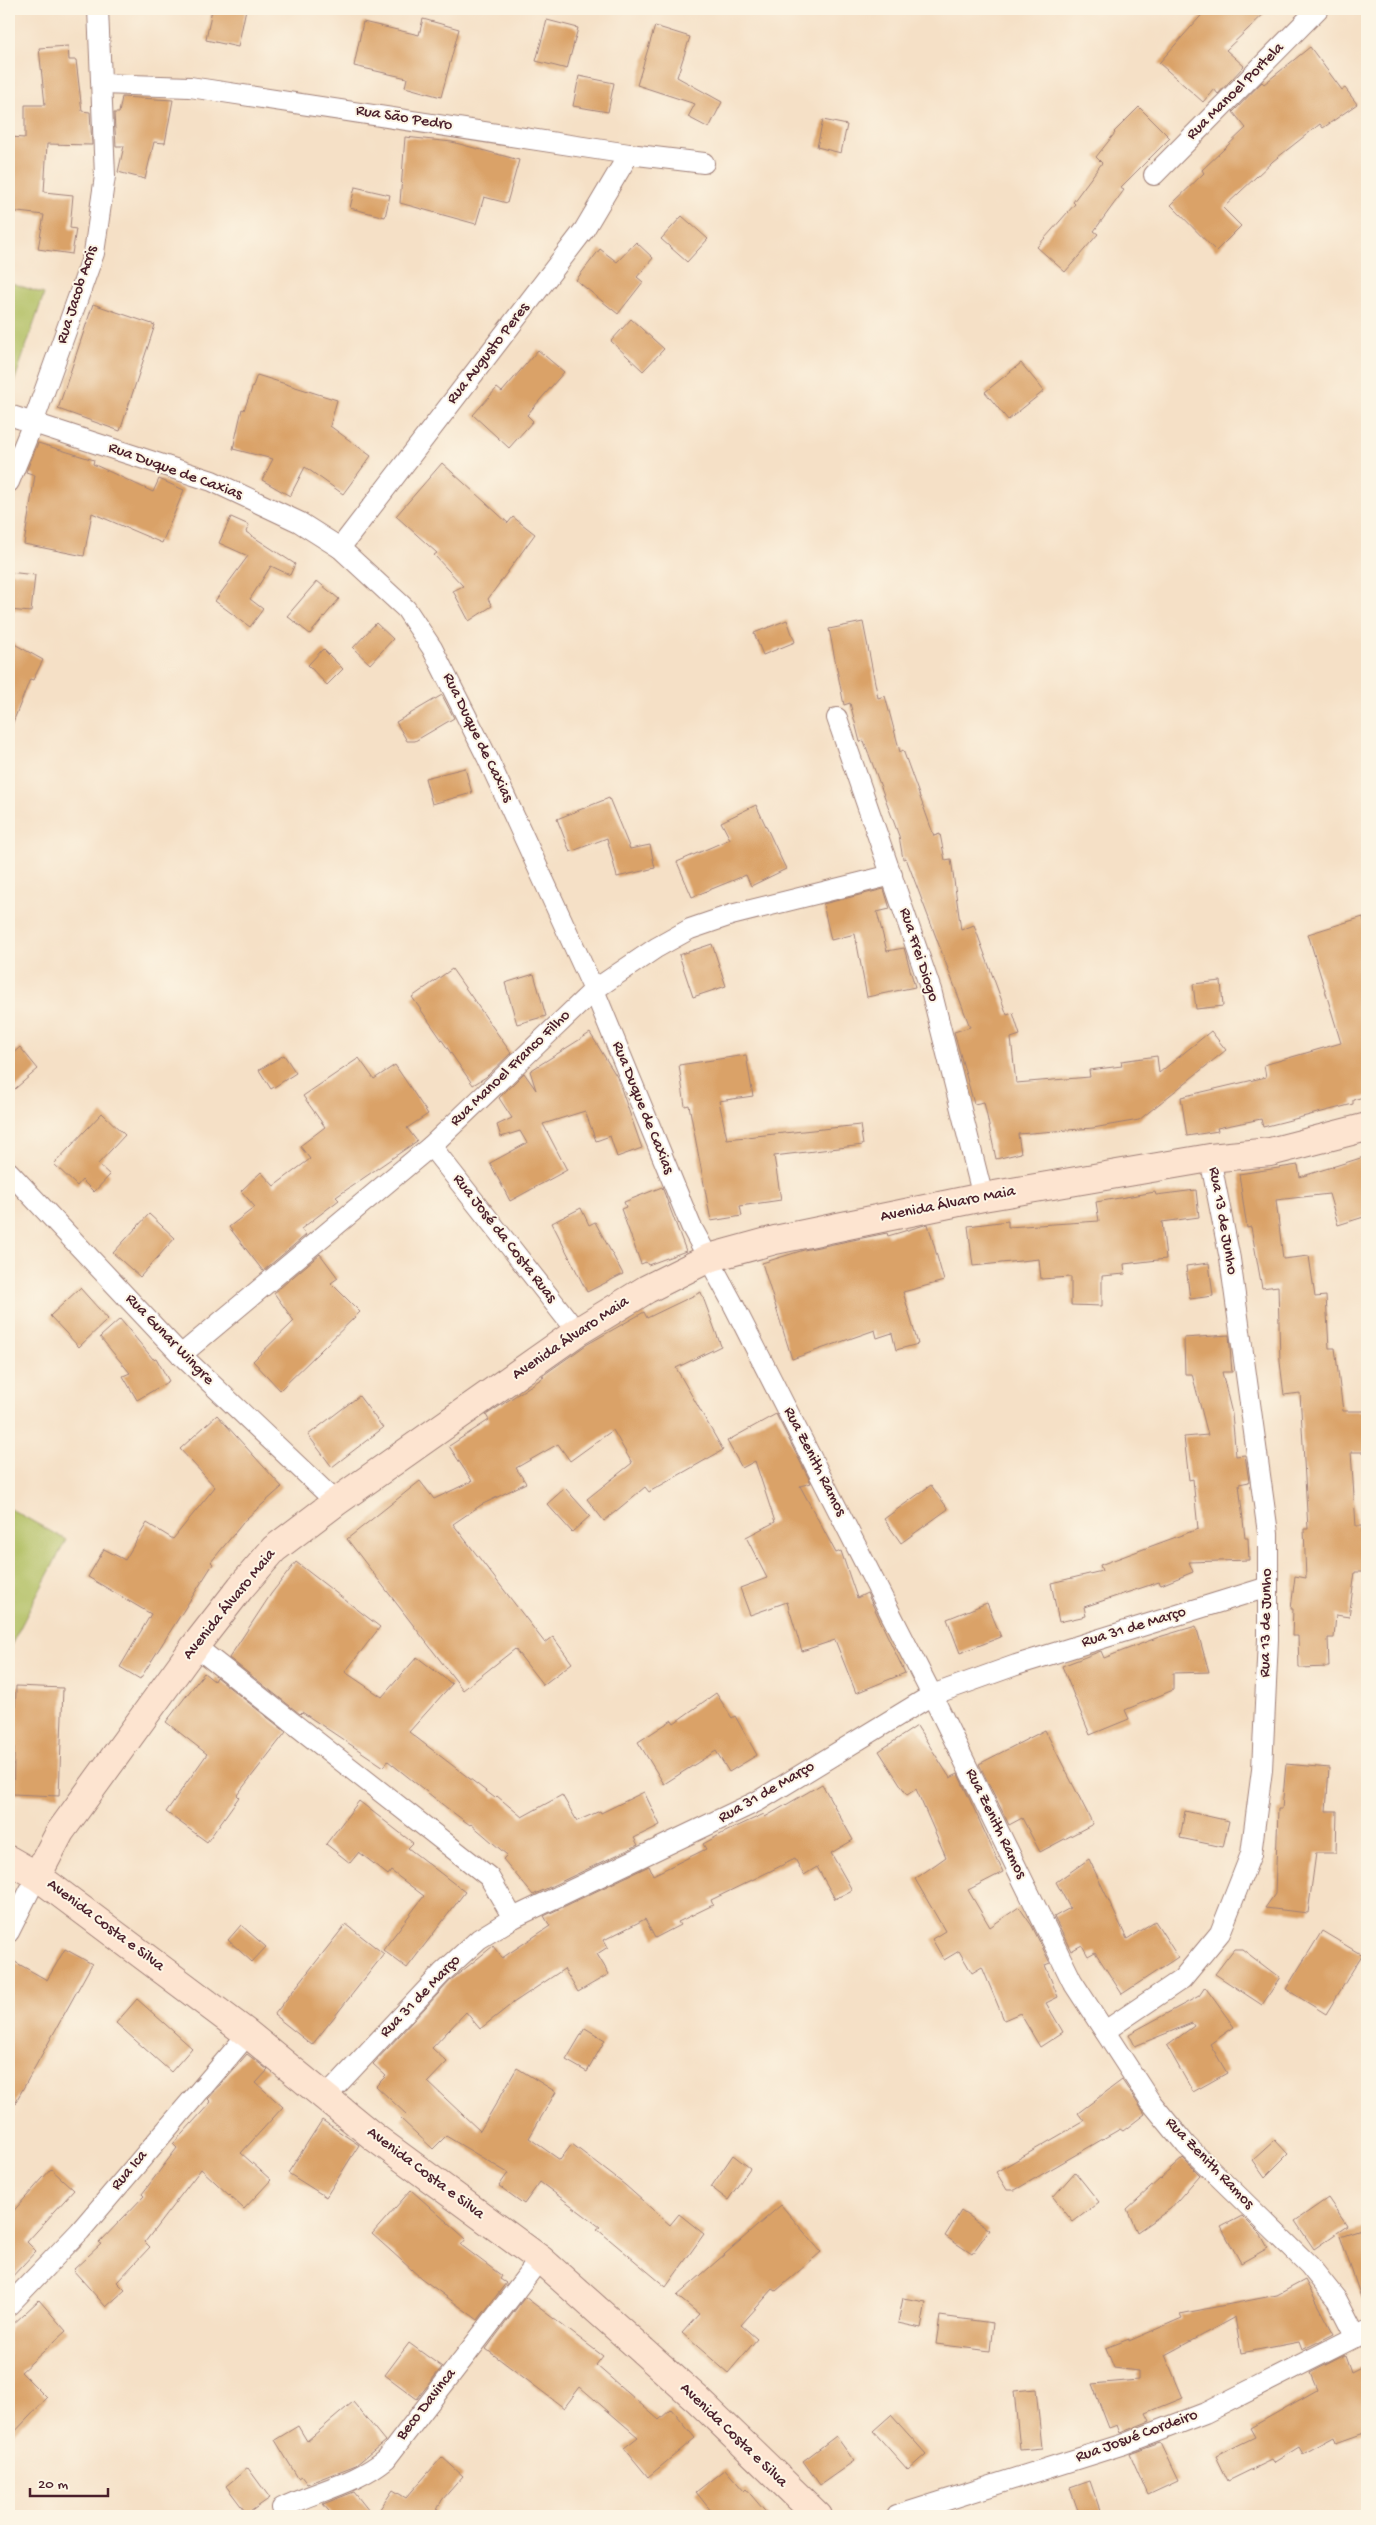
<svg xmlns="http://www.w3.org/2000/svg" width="1376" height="2525" font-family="'Gochi Hand',sans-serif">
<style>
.green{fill:#afbd5f;stroke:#7c6e45}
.building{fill:#daa267}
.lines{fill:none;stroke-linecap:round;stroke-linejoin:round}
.street-casing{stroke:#a08078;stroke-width:22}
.secondary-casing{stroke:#a08078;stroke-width:30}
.street{stroke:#fff;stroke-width:20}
.secondary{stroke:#fde4d0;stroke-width:28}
.labels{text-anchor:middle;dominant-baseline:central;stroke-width:4;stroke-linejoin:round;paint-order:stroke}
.street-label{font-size:16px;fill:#4a1f2b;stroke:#fcf5e5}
</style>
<rect width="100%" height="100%" fill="#fcf5e5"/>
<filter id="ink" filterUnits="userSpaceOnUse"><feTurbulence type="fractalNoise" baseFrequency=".02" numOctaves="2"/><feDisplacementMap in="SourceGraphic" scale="10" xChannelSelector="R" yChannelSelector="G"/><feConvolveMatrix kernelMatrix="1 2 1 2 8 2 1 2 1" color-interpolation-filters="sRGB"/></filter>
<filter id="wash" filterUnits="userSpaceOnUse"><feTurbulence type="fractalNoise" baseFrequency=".0096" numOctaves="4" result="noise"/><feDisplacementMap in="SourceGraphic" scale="20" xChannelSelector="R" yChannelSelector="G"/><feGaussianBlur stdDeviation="1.12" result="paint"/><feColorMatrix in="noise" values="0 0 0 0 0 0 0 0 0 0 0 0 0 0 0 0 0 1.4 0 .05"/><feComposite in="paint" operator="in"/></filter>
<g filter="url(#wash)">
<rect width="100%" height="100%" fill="#f5e0c6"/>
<g class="green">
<polygon points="9,282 44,294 9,397"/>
<polygon points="9,1508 66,1540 9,1649"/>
</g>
<g id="blocks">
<g class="building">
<polygon points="212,9 246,9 238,47 206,40"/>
<polygon points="1207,9 1269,9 1226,50 1244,66 1218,94 1214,89 1203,102 1159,63"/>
<polygon points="423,19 459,29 441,97 405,87 407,78 354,66 363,22 419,35"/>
<polygon points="547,20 578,28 567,69 536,61"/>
<polygon points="655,26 690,37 677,77 722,102 709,128 688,117 695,104 637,85"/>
<polygon points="68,46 69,60 76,60 82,111 90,112 92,145 47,144 44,192 73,195 70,228 76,229 72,254 38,249 44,215 9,211 9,137 25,138 25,105 45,105 39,48"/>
<polygon points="1310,47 1342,90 1345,88 1357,104 1323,128 1320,124 1273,161 1223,208 1241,226 1216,251 1171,205 1204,173 1202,170 1246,128 1233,112 1262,82 1264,84"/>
<polygon points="579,76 614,83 608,112 573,106"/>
<polygon points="122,97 173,100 165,143 154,142 145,179 118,172 124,146 116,146 114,113 119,113"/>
<polygon points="1139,107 1170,138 1120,188 1124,190 1094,231 1098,234 1065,272 1037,247 1075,204 1073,202 1102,163 1096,157 1115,133 1114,132"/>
<polygon points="823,120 847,125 841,153 817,147"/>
<polygon points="405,137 452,142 519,160 507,203 484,197 476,224 400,203"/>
<polygon points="355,187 390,195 385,217 350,208"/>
<polygon points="682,216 708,239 687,262 661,239"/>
<polygon points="636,242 653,258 637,277 643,282 618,314 576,280 600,249 617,262"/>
<polygon points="93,304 155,325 120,431 58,409"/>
<polygon points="631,319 664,349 643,371 611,341"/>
<polygon points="538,350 564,372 527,415 533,421 509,448 473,415 497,388 502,392"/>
<polygon points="1021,363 1044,391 1008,420 985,392"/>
<polygon points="257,375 337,400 330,426 371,456 343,494 305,467 290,496 262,480 273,459 233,449 242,409 244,410"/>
<polygon points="38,443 94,460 93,464 153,492 159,479 184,490 162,543 92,513 84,556 24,544 35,475 26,472"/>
<polygon points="442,463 508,523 513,517 535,534 488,599 492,606 469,621 453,591 463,586 434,555 437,553 396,516"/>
<polygon points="231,517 249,525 246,532 295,564 290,575 271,566 250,599 263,609 250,627 215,601 248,556 219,543"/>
<polygon points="9,572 35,575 31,612 9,610"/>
<polygon points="317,581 339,599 310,634 287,616"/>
<polygon points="787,620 795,642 763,655 754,633"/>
<polygon points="863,622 878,698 885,696 900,752 903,750 934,836 940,834 945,860 951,859 961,930 974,925 1007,1015 1013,1013 1020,1035 1011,1038 1016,1083 1090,1077 1089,1070 1122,1066 1121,1061 1157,1056 1159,1073 1211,1031 1226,1050 1139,1120 1093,1128 1018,1134 1021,1153 996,1159 984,1102 974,1104 954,1032 970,1027 906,858 903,859 899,836 864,741 860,742 850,703 844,705 829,629"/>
<polygon points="376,623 393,639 370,664 353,648"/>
<polygon points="9,641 43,660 33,680 30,679 10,730"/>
<polygon points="323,649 343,669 327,685 308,665"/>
<polygon points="442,695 454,718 415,741 407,741 396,722"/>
<polygon points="465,768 472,793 432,804 425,778"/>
<polygon points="609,798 630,849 650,845 655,868 617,877 607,838 570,852 557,819"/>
<polygon points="756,805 786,869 751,886 746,875 692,897 677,862 730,839 721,822"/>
<polygon points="884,889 890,909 877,912 887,951 904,948 915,987 867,997 855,934 831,940 823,904"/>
<polygon points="1363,917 1367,932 1367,1096 1353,1100 1353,1104 1263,1127 1261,1119 1217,1128 1218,1131 1187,1136 1181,1097 1266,1077 1264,1065 1341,1043 1308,934"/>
<polygon points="712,944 726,986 693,997 679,955"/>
<polygon points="452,969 511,1053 486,1077 473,1085 412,997"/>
<polygon points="534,974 546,1016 517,1024 505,983"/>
<polygon points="1221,981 1223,1006 1196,1009 1193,984"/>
<polygon points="590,1033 617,1077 642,1148 617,1157 610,1136 596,1141 585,1111 543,1124 567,1170 510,1201 490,1163 527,1143 520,1131 501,1137 497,1125 512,1118 499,1098 524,1073 536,1090 530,1071"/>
<polygon points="20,1047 38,1069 9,1094 9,1057"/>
<polygon points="284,1055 296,1073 271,1089 259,1070"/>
<polygon points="746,1055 753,1096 719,1101 727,1139 860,1125 863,1145 774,1156 781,1200 740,1206 742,1216 711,1221 689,1105 685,1106 679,1065"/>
<polygon points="359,1058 374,1079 395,1065 428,1114 407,1128 417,1141 336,1197 339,1200 301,1229 306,1235 263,1271 229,1227 255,1207 241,1191 261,1172 274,1186 310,1159 300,1146 325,1127 303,1096"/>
<polygon points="102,1113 125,1135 98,1164 110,1175 94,1192 82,1180 77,1186 54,1164"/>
<polygon points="1367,1156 1367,1216 1338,1225 1329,1194 1276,1200 1283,1259 1309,1256 1315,1297 1326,1296 1329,1348 1335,1348 1343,1411 1367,1411 1367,1452 1351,1452 1356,1526 1362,1526 1364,1572 1355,1572 1349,1617 1336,1615 1334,1638 1328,1638 1329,1667 1299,1668 1298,1636 1292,1636 1293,1609 1291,1609 1295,1576 1306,1578 1304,1529 1308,1529 1300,1393 1284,1395 1280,1362 1278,1286 1262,1288 1251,1227 1247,1228 1239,1174 1298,1165 1300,1177"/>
<polygon points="662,1187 686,1251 648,1265 646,1262 641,1264 621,1209 626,1207 624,1202"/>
<polygon points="1196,1190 1199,1217 1162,1222 1166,1259 1124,1264 1125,1274 1102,1276 1102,1306 1071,1305 1071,1277 1041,1279 1039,1259 973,1266 968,1226 1008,1221 1008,1227 1099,1221 1096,1202 1155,1192 1156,1195"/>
<polygon points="581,1208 589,1225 595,1222 623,1274 587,1292 552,1223"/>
<polygon points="149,1214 175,1238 140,1277 113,1253"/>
<polygon points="928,1224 944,1281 903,1292 918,1344 896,1350 892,1333 877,1338 875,1330 792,1359 762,1263 804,1250 887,1233 888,1236"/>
<polygon points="320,1254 338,1278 331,1283 360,1312 280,1390 253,1361 294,1321 274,1293"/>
<polygon points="1209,1263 1213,1296 1190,1299 1186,1266"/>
<polygon points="80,1288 108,1319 79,1347 50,1316"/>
<polygon points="701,1292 721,1346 676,1368 723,1450 649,1492 645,1487 604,1521 587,1499 632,1463 613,1430 570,1461 558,1444 516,1468 526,1483 481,1505 453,1524 545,1643 553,1637 572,1663 543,1685 515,1649 463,1690 347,1539 420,1481 434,1499 472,1481 449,1446 489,1420 486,1415 544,1377 542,1376 586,1345 644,1312 647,1318"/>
<polygon points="120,1319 153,1359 156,1358 169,1381 137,1400 123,1376 130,1373 100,1337"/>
<polygon points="1229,1335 1232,1372 1222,1372 1232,1414 1236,1456 1245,1455 1249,1482 1239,1484 1245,1538 1248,1538 1249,1560 1189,1562 1193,1572 1161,1585 1159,1582 1084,1607 1086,1616 1059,1622 1051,1583 1102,1571 1100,1565 1198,1529 1193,1479 1189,1480 1184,1437 1208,1435 1192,1374 1185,1374 1184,1338"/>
<polygon points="359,1396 383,1428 332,1467 308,1435"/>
<polygon points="776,1414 811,1483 800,1486 836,1553 841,1551 857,1598 867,1593 905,1673 856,1693 835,1640 802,1651 787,1602 750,1615 740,1588 767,1578 746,1537 775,1522 755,1461 742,1468 727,1441"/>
<polygon points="217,1415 282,1487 247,1518 211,1562 213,1564 140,1679 120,1667 151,1614 88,1577 104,1549 125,1560 147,1523 173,1539 215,1487 180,1449"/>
<polygon points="931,1485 948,1509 901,1543 884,1519"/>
<polygon points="565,1488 590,1516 572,1532 547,1504"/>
<polygon points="296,1562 380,1627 345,1672 382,1697 417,1657 452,1684 409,1732 495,1798 497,1796 522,1817 562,1795 577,1821 600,1811 601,1813 644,1792 660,1825 634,1838 638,1845 533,1895 503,1859 507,1855 471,1824 470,1825 447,1808 388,1761 384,1767 302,1712 300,1714 229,1658 271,1594"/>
<polygon points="987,1603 1001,1637 960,1653 947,1619"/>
<polygon points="1196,1626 1209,1672 1173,1673 1173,1690 1125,1710 1129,1719 1090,1735 1062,1666 1101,1651 1104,1658 1159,1637"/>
<polygon points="204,1673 214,1681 216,1677 286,1732 237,1795 239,1797 207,1842 166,1812 207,1754 166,1722"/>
<polygon points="16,1686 63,1688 59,1796 13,1794"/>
<polygon points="716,1693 732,1718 735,1716 757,1755 729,1772 716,1751 664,1784 638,1742 672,1720 674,1723"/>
<polygon points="917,1726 950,1778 958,1774 1003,1872 968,1890 990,1927 1019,1907 1032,1926 1050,1963 1045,1965 1058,1997 1046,2003 1063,2032 1040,2047 1020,2013 1004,2020 982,1967 972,1973 959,1951 944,1960 932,1939 945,1931 915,1879 946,1857 916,1789 907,1795 879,1751"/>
<polygon points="1045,1730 1093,1824 1040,1852 1022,1818 1009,1825 979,1764"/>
<polygon points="1286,1764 1329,1768 1326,1811 1337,1811 1336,1853 1316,1853 1308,1913 1265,1908 1275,1894 1278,1809 1282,1809"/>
<polygon points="822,1784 853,1840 831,1853 852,1890 835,1899 817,1867 804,1875 795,1859 711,1900 713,1905 678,1922 680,1925 655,1938 645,1919 604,1940 608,1947 597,1954 609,1974 578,1992 564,1969 513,2003 480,2029 466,2012 432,2048 447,2062 428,2082 480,2131 517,2068 556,2092 529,2138 560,2160 572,2144 625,2185 670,2225 679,2214 704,2234 666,2287 597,2229 600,2227 540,2182 524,2204 499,2186 508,2173 446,2136 433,2149 401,2119 406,2114 376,2086 386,2076 373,2064 451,1980 493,1946 502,1958 550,1926 544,1916 649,1866 653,1875 706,1849 703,1844 723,1833 764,1814 765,1817"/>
<polygon points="359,1801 413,1843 408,1848 465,1892 407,1968 383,1950 424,1896 391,1871 388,1875 359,1852 350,1863 326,1844"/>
<polygon points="1185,1811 1229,1821 1223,1847 1180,1838"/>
<polygon points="1089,1859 1127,1939 1155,1921 1178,1957 1122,1994 1095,1952 1088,1956 1082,1945 1071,1951 1054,1917 1070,1908 1056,1882"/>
<polygon points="346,1924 384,1954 312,2045 274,2015"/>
<polygon points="241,1925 266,1947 252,1962 228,1940"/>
<polygon points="1322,1931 1362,1955 1326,2014 1286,1989"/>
<polygon points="65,1949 92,1964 9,2114 9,1974 15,1962 47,1980"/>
<polygon points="1234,1949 1242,1949 1280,1978 1262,2005 1215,1974"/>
<polygon points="1205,1987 1234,2027 1210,2044 1227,2073 1193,2092 1167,2046 1194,2026 1192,2023 1135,2046 1129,2034 1199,1996"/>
<polygon points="137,1999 192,2048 171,2072 116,2023"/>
<polygon points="585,2028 605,2040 587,2072 566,2060"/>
<polygon points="247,2054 268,2070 256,2083 283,2107 241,2153 271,2180 244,2209 201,2169 145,2242 150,2247 117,2282 125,2290 106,2307 73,2270 101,2244 99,2243 144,2196 142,2194 177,2148 173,2144 211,2102 208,2099"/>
<polygon points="1122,2080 1145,2114 1123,2131 1120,2129 1015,2190 1007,2190 996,2172 1084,2121 1078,2113"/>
<polygon points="322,2120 359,2145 326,2197 288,2173"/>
<polygon points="1275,2140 1288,2154 1265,2177 1253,2160"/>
<polygon points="733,2155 750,2168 728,2200 711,2187"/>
<polygon points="1183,2158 1200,2175 1170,2209 1137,2232 1127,2209"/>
<polygon points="51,2169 74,2190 27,2242 36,2251 9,2280 9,2216"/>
<polygon points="1075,2172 1099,2202 1073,2222 1053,2197"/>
<polygon points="411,2190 466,2239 461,2245 502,2276 500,2279 506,2283 478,2320 421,2278 372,2234"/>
<polygon points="1328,2198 1347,2226 1314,2249 1295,2221"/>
<polygon points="781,2205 821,2252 776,2291 773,2289 741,2325 757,2339 728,2373 682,2333 699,2314 677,2296"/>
<polygon points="961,2211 989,2230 972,2254 945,2236"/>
<polygon points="1242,2216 1261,2235 1268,2248 1241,2263 1221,2227"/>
<polygon points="1367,2227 1367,2305 1364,2306 1340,2236"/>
<polygon points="1305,2280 1334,2334 1302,2350 1299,2342 1241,2353 1235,2317 1165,2355 1183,2398 1146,2413 1150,2421 1120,2433 1117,2425 1109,2428 1092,2384 1138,2380 1138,2371 1114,2368 1106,2348 1129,2339 1129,2341 1182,2318 1180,2314 1277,2295"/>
<polygon points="525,2297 603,2356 596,2365 659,2420 671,2409 695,2438 648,2477 624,2448 638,2437 580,2387 564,2408 486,2349"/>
<polygon points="903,2298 926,2302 921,2328 898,2323"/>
<polygon points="39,2300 66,2331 21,2372 47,2398 9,2438 9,2328"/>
<polygon points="940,2316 993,2323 990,2351 936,2344"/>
<polygon points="409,2343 442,2367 417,2399 385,2375"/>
<polygon points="1345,2355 1351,2372 1367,2364 1367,2432 1336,2443 1334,2437 1303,2454 1299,2447 1273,2463 1271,2460 1228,2481 1216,2456 1255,2437 1250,2428 1317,2390 1310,2373"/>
<polygon points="1036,2389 1042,2448 1020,2450 1014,2391"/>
<polygon points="353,2402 385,2441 356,2465 307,2484 301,2476 298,2478 275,2440 298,2426 307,2441"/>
<polygon points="891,2415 926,2454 908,2470 873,2431"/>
<polygon points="836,2436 854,2461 820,2485 803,2461"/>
<polygon points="1160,2443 1178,2481 1148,2495 1130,2454"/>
<polygon points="442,2457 463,2476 442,2500 434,2516 375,2516 393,2490 406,2498"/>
<polygon points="248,2468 270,2498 247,2514 226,2486"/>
<polygon points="725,2469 744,2491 746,2489 769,2516 715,2516 696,2492"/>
<polygon points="1090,2481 1102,2516 1080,2516 1070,2488"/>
<polygon points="354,2492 373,2516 333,2516 323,2504"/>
</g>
</g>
</g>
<g filter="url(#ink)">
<use href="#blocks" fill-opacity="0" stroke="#a08078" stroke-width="1"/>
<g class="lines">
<defs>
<g id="street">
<polyline points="102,84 190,87 629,154 704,163"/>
<polyline points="1154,175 1318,9"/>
<polyline points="9,415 212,481 299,522 340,548 406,609 432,648 487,757 594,990 691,1226 732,1302 932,1695 1072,1981 1150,2101 1186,2145 1309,2265 1337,2300 1356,2337"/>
<polyline points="9,482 33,423 94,253 105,176 98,9"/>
<polyline points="340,548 584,230 629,154"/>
<polyline points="837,718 931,990 983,1197"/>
<polyline points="431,1146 577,1332"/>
<polyline points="9,1172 181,1355 336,1502"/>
<polyline points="181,1355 431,1146 594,990 656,948 690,929 731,915 892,875"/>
<polyline points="195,1646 489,1877 513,1918"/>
<polyline points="9,1932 37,1876"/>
<polyline points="1105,2031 1182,1979 1220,1933 1251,1854 1262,1770 1268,1639 1268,1533 1230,1259 1210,1158"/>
<polyline points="325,2098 443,1972 479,1939 513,1918 758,1801 932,1695 1016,1665 1268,1587"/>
<polyline points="9,2305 80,2231 248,2034"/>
<path d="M282,2508C318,2490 354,2485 386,2459L540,2259"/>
<polyline points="896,2516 1124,2444 1205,2413 1367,2331"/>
</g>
<g id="secondary">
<polyline points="9,1860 37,1876 248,2034 374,2137 540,2259 697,2399 818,2516"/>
<polyline points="37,1876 60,1832 195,1646 241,1587 274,1549 336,1502 577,1332 647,1289 709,1258 775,1240 983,1197 1210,1158 1270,1152 1367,1127"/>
</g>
</defs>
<use href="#street" class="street-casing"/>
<use href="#secondary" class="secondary-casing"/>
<use href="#street" class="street"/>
<use href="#secondary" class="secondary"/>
</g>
</g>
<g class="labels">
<g class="street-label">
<text transform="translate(1236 92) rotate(-45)">Rua Manoel Portela</text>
<text transform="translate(404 119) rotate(9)">Rua São Pedro</text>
<text transform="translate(78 295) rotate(-72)">Rua Jacob Acris</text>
<text transform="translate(489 354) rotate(-52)">Rua Augusto Peres</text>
<text transform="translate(175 472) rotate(20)">Rua Duque de Caxias</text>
<text transform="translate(477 738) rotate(64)">Rua Duque de Caxias</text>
<text transform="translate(918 955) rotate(72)">Rua Frei Diogo</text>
<text transform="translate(511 1069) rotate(-44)">Rua Manoel Franco Filho</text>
<text transform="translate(642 1108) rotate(68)">Rua Duque de Caxias</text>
<text transform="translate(948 1205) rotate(-11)">Avenida Álvaro Maia</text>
<text transform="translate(1222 1221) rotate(80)">Rua 13 de Junho</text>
<text transform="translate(504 1239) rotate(52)">Rua José da Costa Ruas</text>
<text transform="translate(571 1339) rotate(-34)">Avenida Álvaro Maia</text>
<text transform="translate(169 1340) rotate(46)">Rua Gunar Wingre</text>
<text transform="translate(814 1462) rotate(63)">Rua Zenith Ramos</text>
<text transform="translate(230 1605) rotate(-51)">Avenida Álvaro Maia</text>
<text transform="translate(1267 1623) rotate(-89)">Rua 13 de Junho</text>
<text transform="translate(1134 1628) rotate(-17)">Rua 31 de Março</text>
<text transform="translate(767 1793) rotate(-30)">Rua 31 de Março</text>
<text transform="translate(995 1824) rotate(64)">Rua Zenith Ramos</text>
<text transform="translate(105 1926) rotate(37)">Avenida Costa e Silva</text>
<text transform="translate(421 1997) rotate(-46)">Rua 31 de Março</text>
<text transform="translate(1209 2164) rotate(46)">Rua Zenith Ramos</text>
<text transform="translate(130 2171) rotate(-50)">Rua Ica</text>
<text transform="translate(425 2174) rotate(37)">Avenida Costa e Silva</text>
<text transform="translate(427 2405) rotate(-52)">Beco Davinca</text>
<text transform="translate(733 2436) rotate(44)">Avenida Costa e Silva</text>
<text transform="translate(1137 2437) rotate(-20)">Rua Josué Cordeiro</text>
</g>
</g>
<rect width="1376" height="2525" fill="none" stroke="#fcf5e5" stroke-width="30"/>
<path d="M30 2488v8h78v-8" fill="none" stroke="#4a1f2b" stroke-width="2.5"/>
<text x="38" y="2488" font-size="15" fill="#4a1f2b" stroke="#fcf5e5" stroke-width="4" paint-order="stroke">20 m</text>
</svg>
